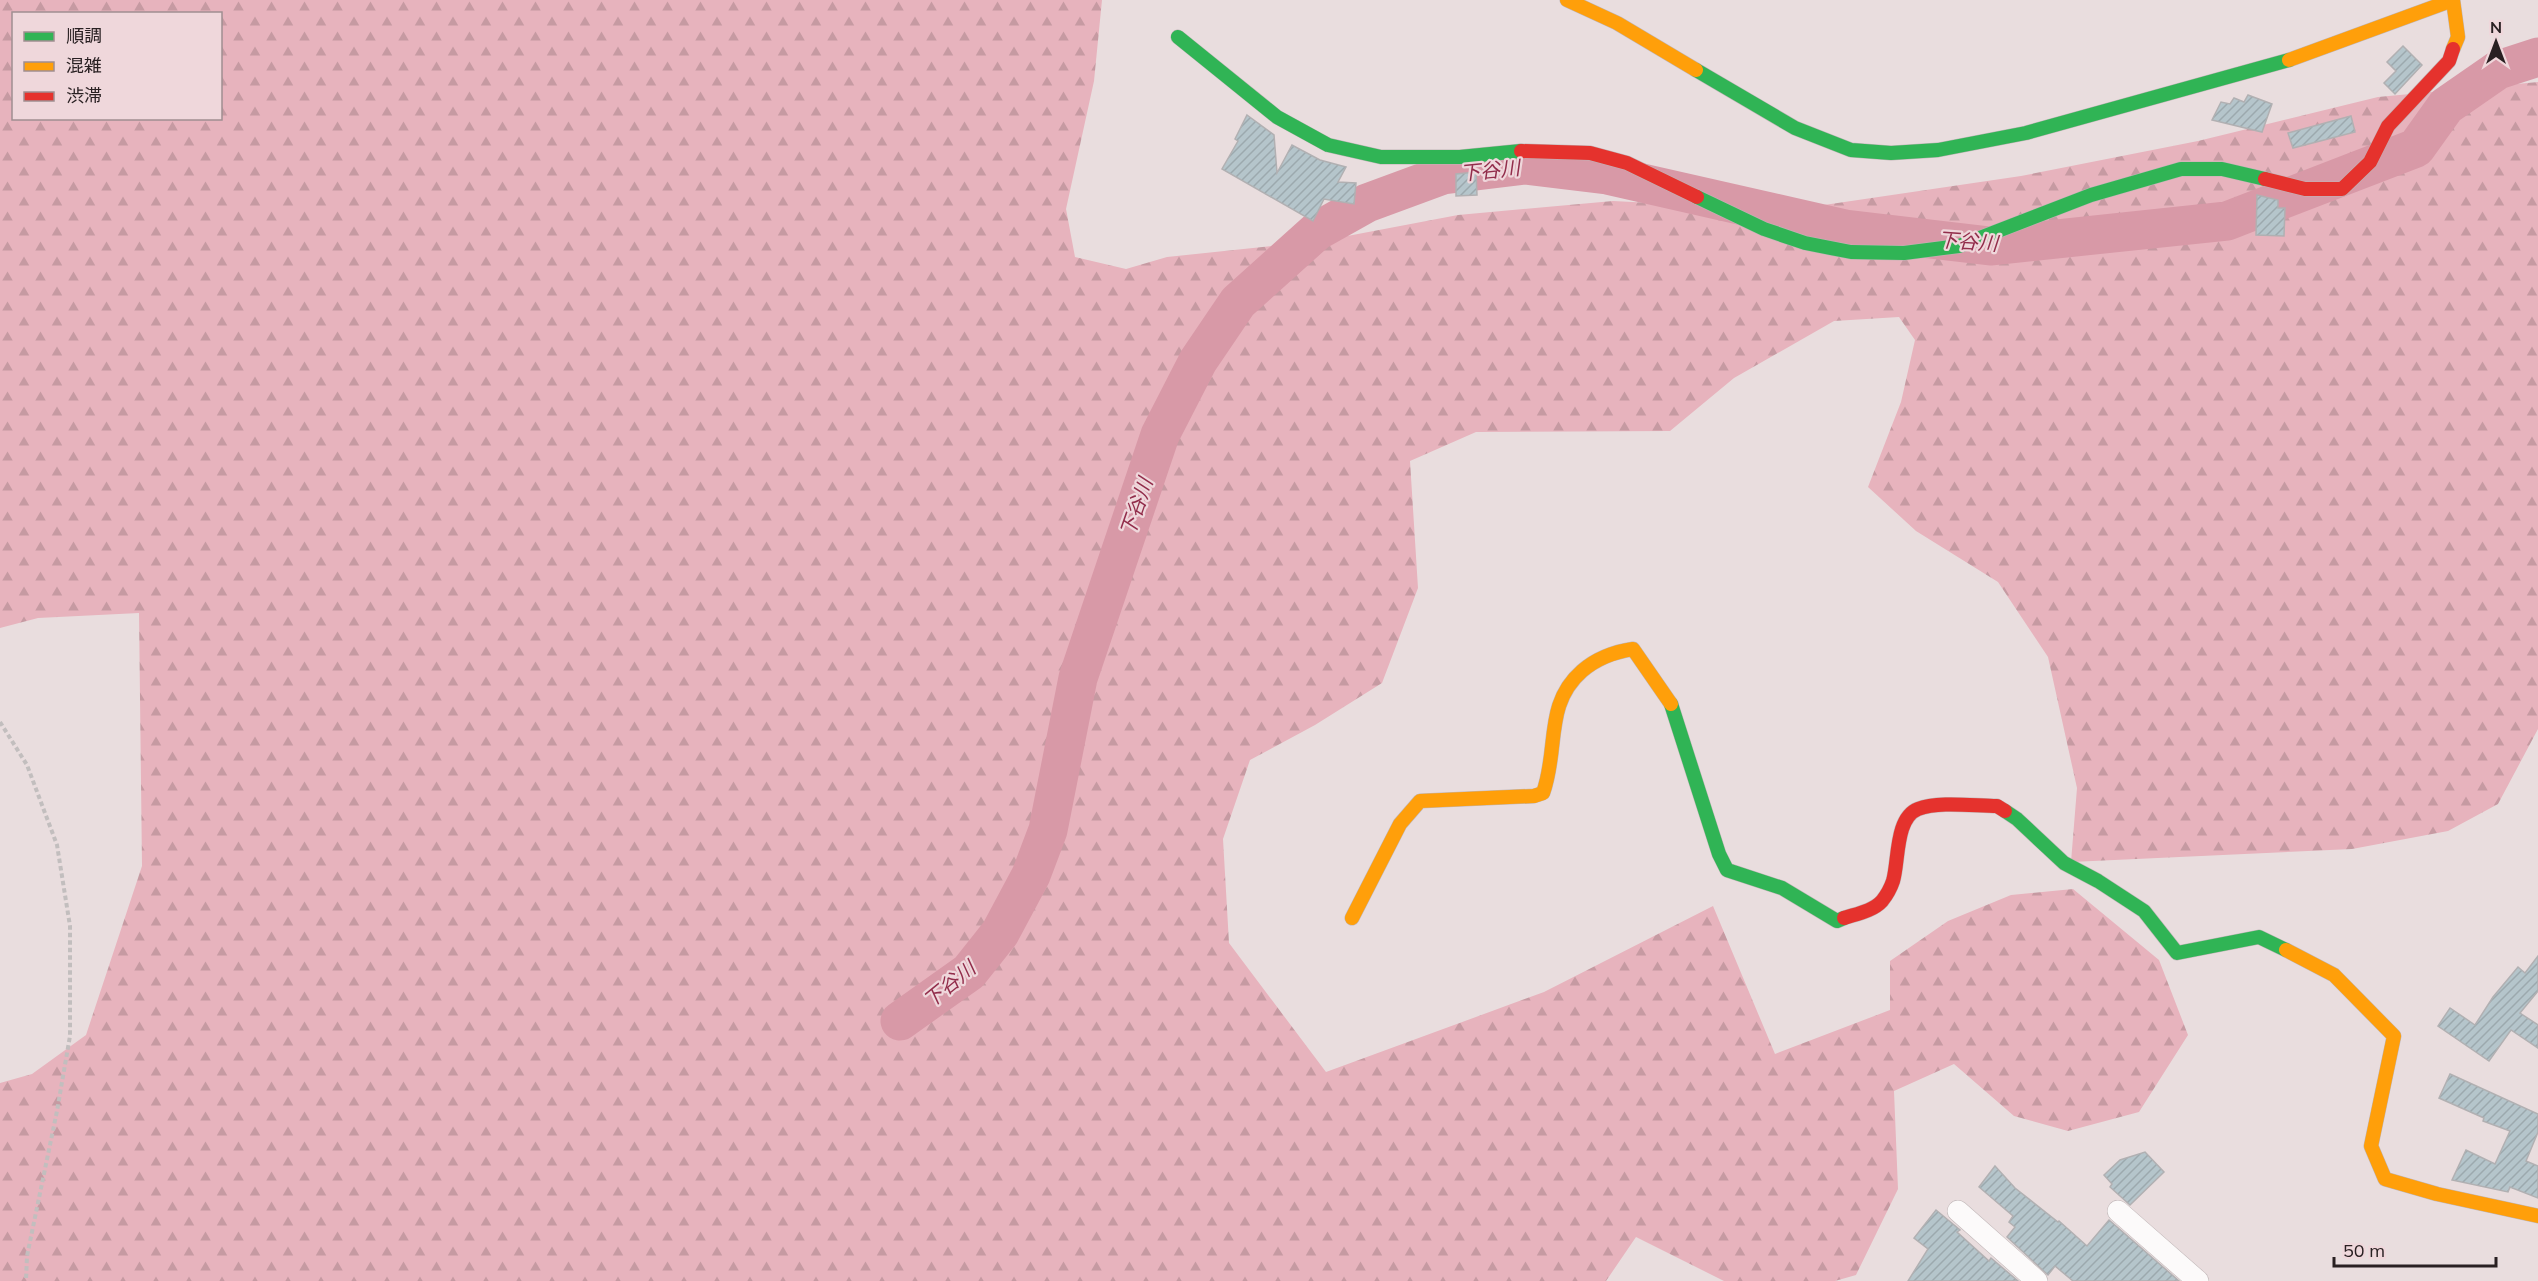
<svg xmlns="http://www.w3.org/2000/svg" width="2538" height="1281" font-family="Mulish,'Noto Sans JP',sans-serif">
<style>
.forest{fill:url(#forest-firs);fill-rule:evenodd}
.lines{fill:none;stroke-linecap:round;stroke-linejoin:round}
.river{stroke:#d899a7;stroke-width:39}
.building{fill:url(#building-hatch);stroke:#b1b0b2;stroke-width:1.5}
.street-casing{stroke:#bfb5b6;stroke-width:22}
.fast-casing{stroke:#bfb5b6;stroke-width:15}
.slow-casing{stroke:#bfb5b6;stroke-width:15}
.jam-casing{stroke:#bfb5b6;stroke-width:15}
.path{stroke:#c2bebe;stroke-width:4;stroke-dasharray:4.5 3;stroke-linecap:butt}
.street{stroke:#fcfafa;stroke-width:21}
.fast{stroke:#30b455;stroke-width:14}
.slow{stroke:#ff9f0a;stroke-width:14}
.jam{stroke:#e5322d;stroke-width:14}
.labels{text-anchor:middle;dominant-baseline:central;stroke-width:4.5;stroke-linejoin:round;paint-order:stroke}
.water-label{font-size:20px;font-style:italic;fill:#922d4b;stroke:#efd7db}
</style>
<defs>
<pattern id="forest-firs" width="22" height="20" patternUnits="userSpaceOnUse" patternTransform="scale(1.5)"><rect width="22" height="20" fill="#e7b3bd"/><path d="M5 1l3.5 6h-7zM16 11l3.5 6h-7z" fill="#c69aa2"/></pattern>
<pattern id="building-hatch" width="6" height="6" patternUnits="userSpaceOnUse" patternTransform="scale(1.5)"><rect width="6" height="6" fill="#b5c5cb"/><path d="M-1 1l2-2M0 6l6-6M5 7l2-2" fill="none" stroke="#9ca9ae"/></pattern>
</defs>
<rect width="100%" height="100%" fill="#e9ddde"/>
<path class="forest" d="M0,0H1102L1094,81L1066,209L1075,257L1126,269L1167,257L1321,241L1458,215L1613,201L1790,210L2021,176L2198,141L2378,97L2538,82V729L2498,804L2448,831L2352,849L2071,862L2077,788L2048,657L1998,582L1916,531L1868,487L1901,402L1915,340L1899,317L1834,321L1734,378L1670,431L1476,432L1410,461L1418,588L1382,683L1315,725L1250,760L1223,839L1229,943L1326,1072L1544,992L1713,906L1775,1054L1890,1010V961L1948,921L2011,895L2073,889L2159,960L2188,1035L2139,1112L2068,1131L2014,1116L1954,1064L1894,1091L1898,1189L1856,1275L1835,1281H1724L1636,1237L1606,1281H0V1083L32,1074L86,1035L142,866L139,613L38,618L0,628ZM14,14H220V118H14Z"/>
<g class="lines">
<polyline class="river" points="900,1021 969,972 1000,933 1031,875 1048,830 1078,678 1160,435 1198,361 1238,302 1317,231 1367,203 1443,175 1525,165 1607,175 1845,229 1990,246 2227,221 2416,148 2446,106 2498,70 2538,57"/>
</g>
<g class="building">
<polygon points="2403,46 2422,65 2395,94 2384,83 2396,71 2387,62"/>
<polygon points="2248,95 2272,104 2262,132 2212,120 2221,102 2230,104 2234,98 2244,102"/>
<polygon points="1247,115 1274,135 1277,173 1292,145 1320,160 1346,167 1338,182 1356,183 1354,204 1324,199 1313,221 1222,169 1238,141 1235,139"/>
<polygon points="2351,116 2355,132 2293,148 2288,133"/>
<polygon points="1476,172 1477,195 1456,196 1456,174"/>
<polygon points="2257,195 2278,200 2278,208 2285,208 2284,236 2256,235"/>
<polygon points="2538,956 2538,991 2520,1013 2538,1025 2538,1048 2511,1030 2489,1061 2438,1026 2450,1008 2475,1025 2493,997 2518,967 2525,973"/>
<polygon points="2450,1074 2538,1114 2538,1132 2526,1161 2538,1166 2538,1198 2510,1187 2508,1192 2452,1180 2466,1150 2495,1164 2510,1131 2483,1121 2484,1118 2439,1098"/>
<polygon points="2145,1152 2164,1172 2130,1205 2110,1187 2112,1184 2104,1175 2120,1160"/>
<polygon points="1995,1166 2015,1188 2058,1222 2059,1221 2087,1246 2109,1220 2179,1281 2073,1281 2055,1266 2048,1275 2007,1237 2015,1227 2009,1222 2013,1216 1979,1187"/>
<polygon points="1936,1210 1960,1230 1957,1232 1989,1261 1991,1258 2018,1281 1908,1281 1928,1249 1914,1238"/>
</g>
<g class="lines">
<defs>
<g id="street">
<polyline points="1958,1211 2037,1281"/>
<polyline points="2118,1211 2198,1281"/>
</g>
<g id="fast">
<polyline points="1178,37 1277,117 1328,145 1381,157 1460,157 1521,151"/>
<polyline points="1696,70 1795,128 1851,150 1891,153 1938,150 2026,133 2289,60"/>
<polyline points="1697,197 1764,229 1805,243 1851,252 1904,253 1959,246 2091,195 2181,169 2222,169 2265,179"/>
<polyline points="1671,704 1719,854 1727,870 1782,888 1837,921 1844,918"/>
<polyline points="2005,811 2017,819 2064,863 2098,881 2144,911 2177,953 2259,937 2286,950"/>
</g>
<g id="slow">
<polyline points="1567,0 1617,23 1696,70"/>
<polyline points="2289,60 2453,0 2458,37 2453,49"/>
<path d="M1352,918L1400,824L1420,801L1534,796L1543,793C1559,749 1544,704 1582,671C1597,658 1613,652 1633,649L1671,704"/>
<polyline points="2286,950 2334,975 2394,1036 2371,1146 2385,1179 2437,1194 2538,1216"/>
</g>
<g id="jam">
<polyline points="1521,151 1590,153 1627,163 1697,197"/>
<polyline points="2265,179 2305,189 2342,189 2370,162 2388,126 2449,61 2453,49"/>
<path d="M1844,918C1856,914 1873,911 1882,901C1886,896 1891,887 1893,881C1899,861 1895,818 1918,809C1938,801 1975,806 1997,806L2005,811"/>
</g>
</defs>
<use href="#street" class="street-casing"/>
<use href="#fast" class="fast-casing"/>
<use href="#slow" class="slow-casing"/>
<use href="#jam" class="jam-casing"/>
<polyline class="path" points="0,722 27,765 57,845 70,926 70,1036 57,1111 27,1256 26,1281"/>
<use href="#street" class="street"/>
<use href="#fast" class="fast"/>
<use href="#slow" class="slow"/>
<use href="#jam" class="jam"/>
</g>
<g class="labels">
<g class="water-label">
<text transform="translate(1490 170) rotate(-6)">下谷川</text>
<text transform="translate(1968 241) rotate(4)">下谷川</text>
<text transform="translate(1136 507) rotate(-71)">下谷川</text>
<text transform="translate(949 984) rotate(-39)">下谷川</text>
</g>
</g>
<rect x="12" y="12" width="210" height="108" fill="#efd7db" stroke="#a08e91" stroke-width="1.5"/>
<rect x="24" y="32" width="30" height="9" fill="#30b455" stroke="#a08e91" stroke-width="1.5"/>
<text x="66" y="42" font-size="18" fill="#292022">順調</text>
<rect x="24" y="62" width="30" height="9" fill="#ff9f0a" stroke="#a08e91" stroke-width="1.5"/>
<text x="66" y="72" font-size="18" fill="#292022">混雑</text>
<rect x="24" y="92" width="30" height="9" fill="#e5322d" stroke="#a08e91" stroke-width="1.5"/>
<text x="66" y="102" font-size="18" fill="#292022">渋滞</text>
<g transform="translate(2496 42)" stroke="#efd7db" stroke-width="4.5" paint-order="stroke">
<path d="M0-4.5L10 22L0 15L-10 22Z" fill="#292022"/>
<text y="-9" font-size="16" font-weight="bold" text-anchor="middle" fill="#292022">N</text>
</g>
<path d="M2334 1257v9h162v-9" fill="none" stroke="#292022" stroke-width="3"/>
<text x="2343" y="1257" font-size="18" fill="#292022" stroke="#efd7db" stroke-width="4.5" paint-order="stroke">50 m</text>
</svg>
